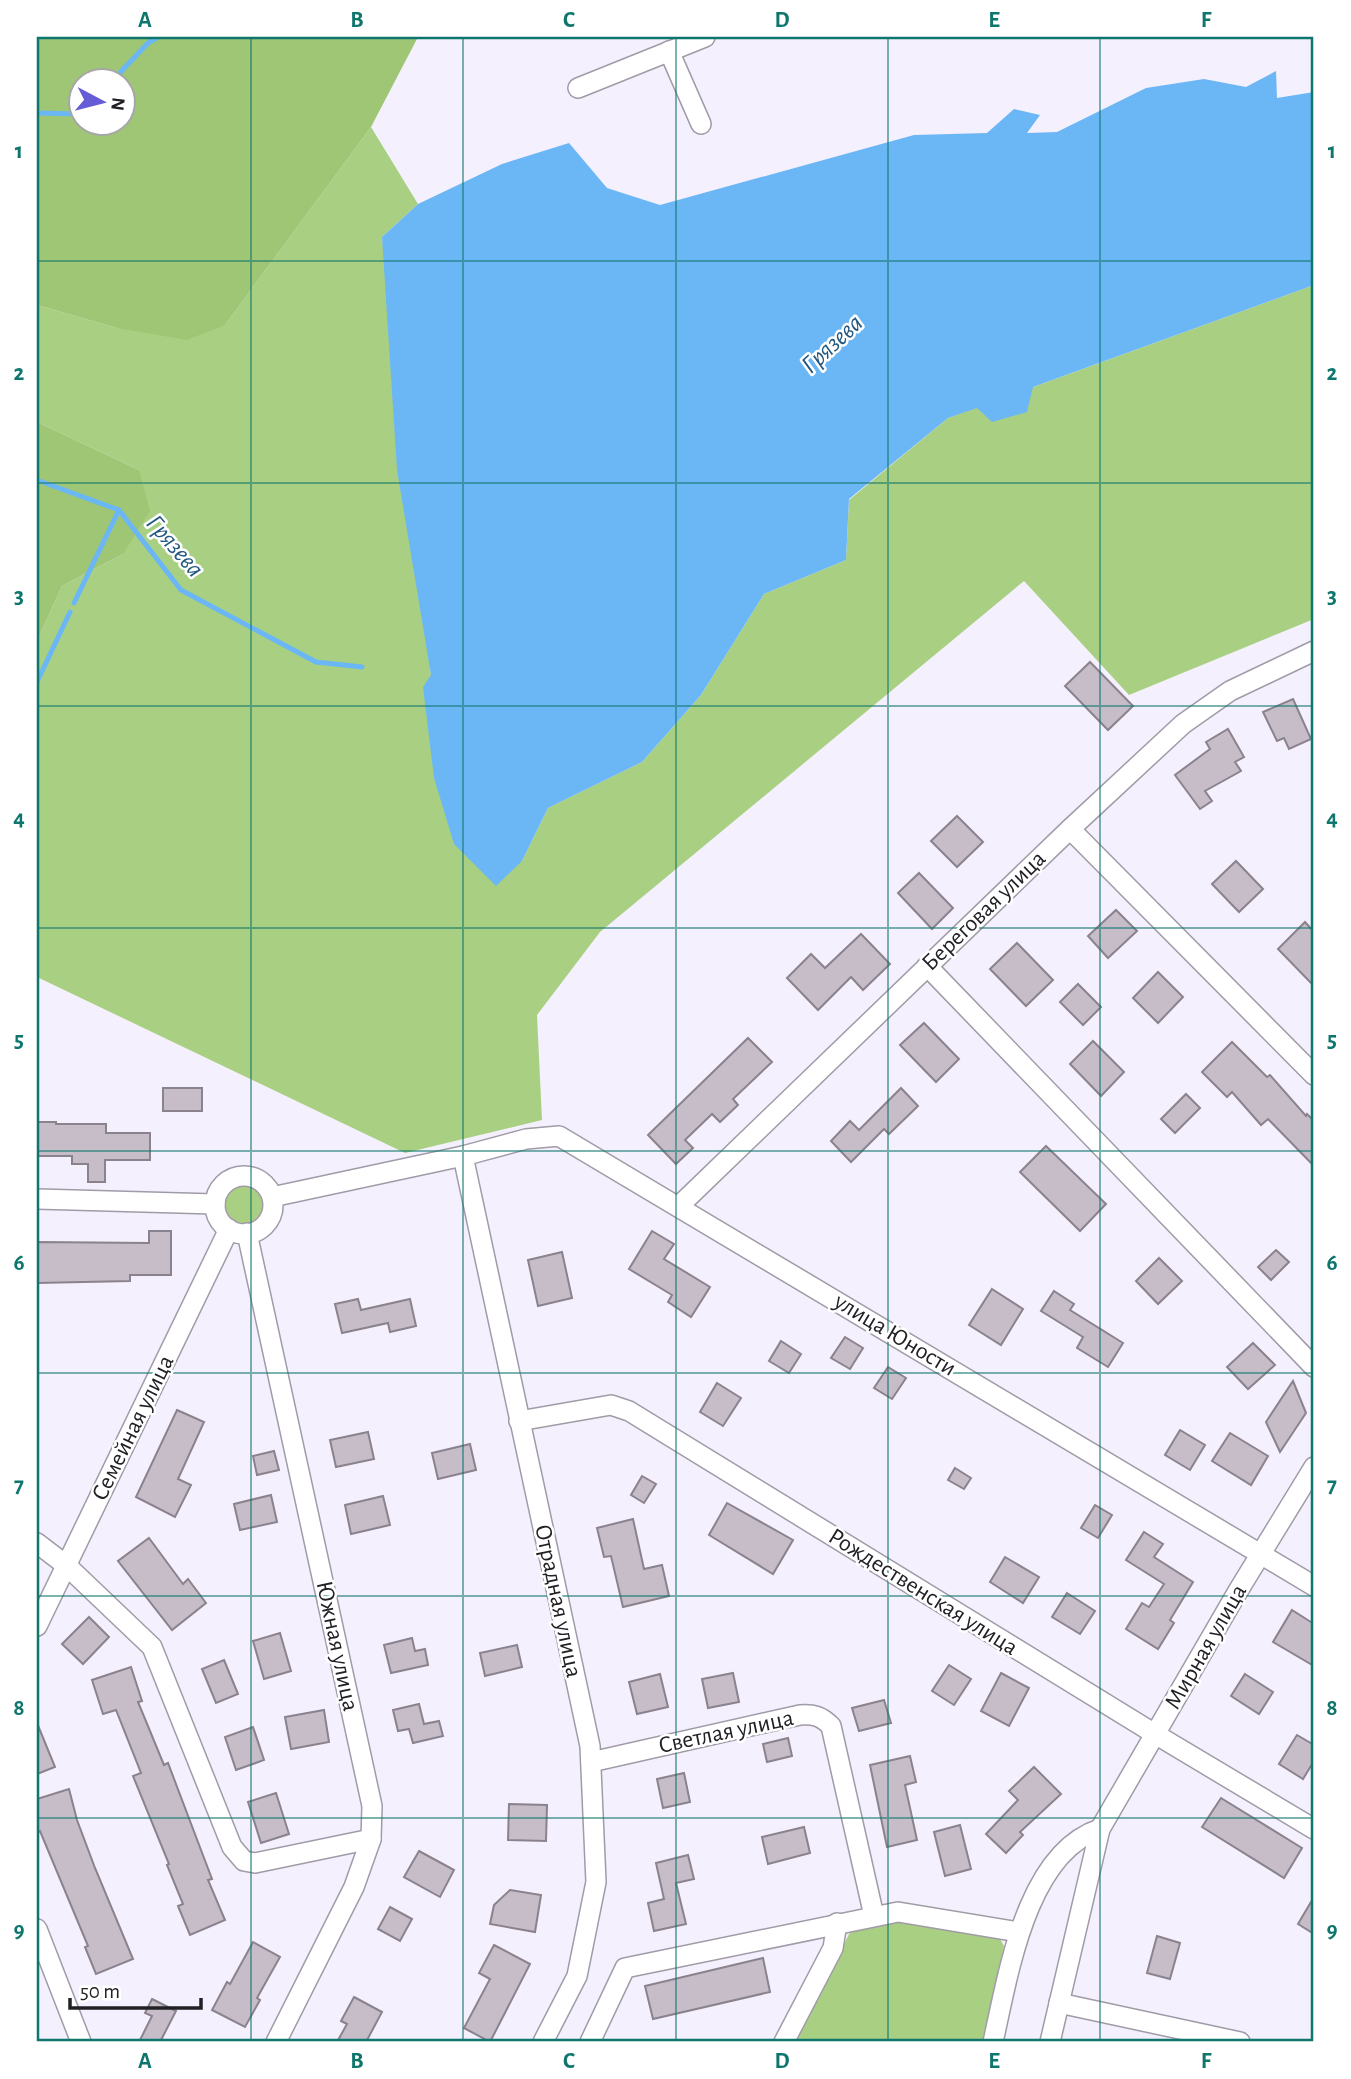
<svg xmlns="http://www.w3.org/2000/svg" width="1351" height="2079" font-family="'Alegreya Sans',sans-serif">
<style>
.green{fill:#a9d082}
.forest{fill:#9ec674;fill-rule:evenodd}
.water{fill:#6bb7f5}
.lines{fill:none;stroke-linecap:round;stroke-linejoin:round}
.stream{stroke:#6bb7f5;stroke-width:5}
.building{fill:#c6bdc9;stroke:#8a828c;stroke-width:2}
.minor-casing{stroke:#a09ba7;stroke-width:22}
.minor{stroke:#fff;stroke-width:19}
.grid{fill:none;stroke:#0f766e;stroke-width:2;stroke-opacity:0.55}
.labels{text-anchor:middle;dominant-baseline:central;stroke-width:5;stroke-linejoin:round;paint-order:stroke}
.street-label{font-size:24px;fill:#222025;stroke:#fff}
.water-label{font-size:26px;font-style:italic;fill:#215780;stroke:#fff}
.neatline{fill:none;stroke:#0f766e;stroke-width:2.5}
.grid-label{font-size:23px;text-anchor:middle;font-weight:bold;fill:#0f766e}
</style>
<rect width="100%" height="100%" fill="#f5f0fd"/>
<g class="green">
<polygon points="371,127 418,204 382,237 431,675 522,861 548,808 642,762 701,695 764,594 846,560 849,500 948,418 1314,285 1314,619 1129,695 1024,581 600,932 537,1015 542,1120 405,1153 37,977 37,641 62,586 123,554 139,470 37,422 37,305 117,328 225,325"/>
<circle cx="244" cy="1205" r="19"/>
<polygon points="894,1922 999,1937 1004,1946 982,2042 795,2042 849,1934 857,1929"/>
</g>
<g class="forest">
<path d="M37,37H418L371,127L225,325L187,340L117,328L37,305ZM80,80H122V122H80Z"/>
<polygon points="37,422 139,470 150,511 123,554 62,586 37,641"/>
</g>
<polygon class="water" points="1276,71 1277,98 1314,92 1314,285 1033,387 1027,412 992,422 977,408 948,418 849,499 846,560 764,594 701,695 642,762 548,808 522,861 496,886 454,844 434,778 423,687 431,675 397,470 382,237 418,204 502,164 569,143 607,188 660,205 914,135 987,133 1014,109 1040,115 1027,133 1057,132 1146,88 1204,79 1246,87"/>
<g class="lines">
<g class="stream">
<polyline points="113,80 148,43 158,37"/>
<polyline points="37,113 80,114"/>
<polyline points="37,480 119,510 181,590 316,662 362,667"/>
<polyline points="74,603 119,510"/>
<polyline points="37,682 70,612"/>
</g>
</g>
<g class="building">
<polygon points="1090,662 1133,706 1108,730 1065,686"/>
<polygon points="1293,699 1311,739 1289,749 1284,738 1277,741 1263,712"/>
<polygon points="1228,729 1244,757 1235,762 1241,771 1205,791 1212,801 1200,809 1175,775 1210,749 1206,742"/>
<polygon points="957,816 983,842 957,867 931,841"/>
<polygon points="1236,861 1263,889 1239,912 1212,884"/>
<polygon points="919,873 953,908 932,929 898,893"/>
<polygon points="1116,910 1137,931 1108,958 1088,936"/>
<polygon points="1305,922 1314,932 1314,986 1278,949"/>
<polygon points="861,934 890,964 863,990 851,977 818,1010 787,978 811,954 825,968"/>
<polygon points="1017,943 1053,980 1026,1006 990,969"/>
<polygon points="1158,972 1183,997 1158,1023 1133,998"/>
<polygon points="1078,984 1101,1007 1083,1025 1060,1002"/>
<polygon points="924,1023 959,1059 936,1082 900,1045"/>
<polygon points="748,1038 772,1062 733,1099 738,1105 720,1122 712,1114 685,1140 693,1148 676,1164 648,1135"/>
<polygon points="1093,1041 1124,1072 1101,1096 1070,1064"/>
<polygon points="1232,1042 1267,1077 1270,1075 1306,1116 1307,1114 1314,1121 1314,1166 1268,1119 1261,1125 1232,1092 1227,1097 1202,1072"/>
<rect x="163" y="1088" width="39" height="23"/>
<polygon points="901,1088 918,1106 889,1134 884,1129 851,1162 831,1141 850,1121 859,1130"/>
<polygon points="1186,1094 1200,1108 1175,1133 1161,1119"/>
<polygon points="37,1122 56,1122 56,1124 106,1124 106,1133 150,1133 150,1160 105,1160 105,1182 88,1182 88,1164 72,1164 72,1156 37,1156"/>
<polygon points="1046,1146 1106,1204 1080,1231 1020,1172"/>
<polygon points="149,1231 171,1231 171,1275 130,1275 130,1281 37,1283 37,1242 149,1243"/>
<polygon points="652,1231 674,1244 664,1259 710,1287 691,1317 668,1302 672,1295 629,1269"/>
<polygon points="1276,1250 1289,1262 1271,1280 1258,1267"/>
<polygon points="562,1252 572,1298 538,1306 528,1260"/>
<polygon points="1159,1258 1182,1281 1158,1304 1136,1281"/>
<polygon points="992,1289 1023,1309 1001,1345 969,1325"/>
<polygon points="1054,1291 1074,1304 1070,1310 1123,1343 1108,1367 1077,1348 1083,1337 1041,1311"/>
<polygon points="358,1299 361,1310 410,1299 416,1326 390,1332 388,1323 342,1333 335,1304"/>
<polygon points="845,1337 863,1348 850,1369 831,1358"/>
<polygon points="781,1341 801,1354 789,1373 769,1361"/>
<polygon points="1253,1343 1275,1365 1248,1389 1227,1367"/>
<polygon points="888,1367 906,1378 892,1399 874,1388"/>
<polygon points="1293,1381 1306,1413 1280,1452 1266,1422"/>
<polygon points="717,1383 741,1398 723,1426 700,1412"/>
<polygon points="177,1410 204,1422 178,1479 191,1485 175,1517 136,1497"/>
<polygon points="1180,1430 1205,1445 1190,1470 1165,1455"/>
<polygon points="368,1432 374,1459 336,1467 330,1440"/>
<polygon points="1230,1433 1268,1456 1251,1485 1212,1461"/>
<polygon points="470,1444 476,1470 438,1479 432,1453"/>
<polygon points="274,1451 279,1470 257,1475 253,1456"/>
<polygon points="955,1468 971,1478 964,1489 948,1480"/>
<polygon points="642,1476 656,1484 644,1503 631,1495"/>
<polygon points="271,1495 277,1522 240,1530 234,1504"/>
<polygon points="383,1496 390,1525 351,1534 345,1505"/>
<polygon points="727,1503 793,1540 773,1574 709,1535"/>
<polygon points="1095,1505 1112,1515 1098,1538 1081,1528"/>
<polygon points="633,1519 644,1569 662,1565 669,1596 623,1607 611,1556 604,1557 597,1528"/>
<polygon points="1144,1532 1163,1544 1154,1557 1193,1582 1170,1620 1174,1623 1158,1649 1126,1629 1142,1603 1149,1607 1164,1584 1126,1560"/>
<polygon points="149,1538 183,1584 188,1579 206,1603 172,1630 118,1561"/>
<polygon points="1005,1557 1039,1577 1023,1603 990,1582"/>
<polygon points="1067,1593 1095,1611 1080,1634 1052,1617"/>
<polygon points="1292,1610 1314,1624 1314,1666 1273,1642"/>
<polygon points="89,1617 109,1637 83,1664 62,1644"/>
<polygon points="280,1633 291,1671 264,1679 253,1641"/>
<polygon points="412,1638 415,1651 425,1649 428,1665 391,1673 384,1645"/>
<polygon points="517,1645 522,1667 485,1676 480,1653"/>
<polygon points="224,1660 238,1694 216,1703 202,1669"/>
<polygon points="949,1665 971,1679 954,1705 932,1691"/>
<polygon points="131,1667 142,1701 138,1702 164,1765 168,1763 212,1879 208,1880 225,1920 190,1935 178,1906 183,1904 167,1865 169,1864 133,1776 141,1773 116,1710 103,1714 92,1680"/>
<polygon points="733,1673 739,1702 708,1708 702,1679"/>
<polygon points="1001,1673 1029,1688 1009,1726 981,1711"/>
<polygon points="660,1674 668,1707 637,1714 629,1682"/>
<polygon points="1245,1674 1273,1692 1259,1714 1231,1696"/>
<polygon points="884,1700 891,1723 859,1731 852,1708"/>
<polygon points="419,1704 424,1724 439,1721 443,1736 413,1743 409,1729 398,1731 393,1710"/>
<polygon points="324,1710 329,1742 291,1749 285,1717"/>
<polygon points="37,1723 55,1767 37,1774"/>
<polygon points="253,1727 264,1760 236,1770 225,1737"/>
<polygon points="1297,1735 1314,1745 1314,1761 1303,1779 1279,1764"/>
<polygon points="788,1738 792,1756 767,1762 763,1744"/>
<polygon points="910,1756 916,1782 905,1785 917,1840 887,1847 870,1765"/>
<polygon points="1034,1767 1061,1794 1020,1832 1023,1835 1006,1853 986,1834 1018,1800 1009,1791"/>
<polygon points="684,1773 690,1802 663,1808 657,1779"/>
<polygon points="69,1789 77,1820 95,1868 133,1959 96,1974 85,1947 88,1946 40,1831 37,1833 37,1799"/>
<polygon points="276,1793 289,1834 261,1843 248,1802"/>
<polygon points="1221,1798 1302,1848 1284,1878 1202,1827"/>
<polygon points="509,1804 547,1805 546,1841 508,1840"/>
<polygon points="960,1825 971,1869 945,1876 934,1832"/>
<polygon points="804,1827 810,1853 768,1864 762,1837"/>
<polygon points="419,1851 454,1870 440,1897 404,1877"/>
<polygon points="688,1855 694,1879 676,1883 686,1924 654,1931 648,1903 664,1899 656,1863"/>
<polygon points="510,1890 541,1895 535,1932 490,1924 494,1905"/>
<polygon points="1314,1897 1314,1934 1298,1924"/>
<polygon points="390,1907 412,1919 400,1941 378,1929"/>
<polygon points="1157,1936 1180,1943 1170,1979 1147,1973"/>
<polygon points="253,1942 280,1957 257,1998 260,2000 245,2027 212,2010 227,1982 230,1984"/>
<polygon points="494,1945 530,1964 490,2042 464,2028 490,1979 479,1973"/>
<polygon points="763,1958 770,1992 653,2019 645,1986"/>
<polygon points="354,1997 382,2012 366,2042 337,2042 347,2024 341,2021"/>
<polygon points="152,1999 176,2011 160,2042 139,2042 152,2016 145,2013"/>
</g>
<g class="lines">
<defs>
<g id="minor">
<polyline points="669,51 701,124"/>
<polyline points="578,88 705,37"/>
<polyline points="1070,829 1314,1075"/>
<polyline points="927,966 1314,1367"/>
<polyline points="463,1156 590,1746 596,1882 577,1976 543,2042"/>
<circle cx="244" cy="1205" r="29"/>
<polyline points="272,1197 463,1156 526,1139 559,1136 1314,1586"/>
<polyline points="37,1199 215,1204"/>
<polyline points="679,1206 1070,829 1183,724 1230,691 1314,651"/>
<polyline points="247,1233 372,1806 371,1839 354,1887 276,2042"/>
<polyline points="519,1421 611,1405 629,1411 1155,1734 1314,1829"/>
<polyline points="37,1543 67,1566 152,1647 232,1847 244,1861 255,1863 371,1839"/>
<polyline points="37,1626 229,1229"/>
<path d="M591,1762L800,1715C814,1714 821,1716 831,1726L874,1916"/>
<polyline points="37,1929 81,2042"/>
<polyline points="1059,2003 1240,2042"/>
<polyline points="590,2042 625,1968 898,1912 1018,1932"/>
<polyline points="784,2042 833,1948 837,1923"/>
<path d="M993,2042C1008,1976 1026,1853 1100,1829"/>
<polyline points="1050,2042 1100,1829 1238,1591 1314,1467"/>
</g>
</defs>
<use href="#minor" class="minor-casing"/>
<use href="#minor" class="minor"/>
</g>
<path class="grid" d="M251,37V2042M463,37V2042M676,37V2042M888,37V2042M1100,37V2042M37,261H1314M37,483H1314M37,706H1314M37,928H1314M37,1151H1314M37,1373H1314M37,1596H1314M37,1818H1314"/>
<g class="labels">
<g class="street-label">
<text transform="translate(984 911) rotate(-44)">Береговая улица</text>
<text transform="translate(895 1335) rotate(31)">улица Юности</text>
<text transform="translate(133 1428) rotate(-64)">Семейная улица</text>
<text transform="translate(923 1592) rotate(32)">Рождественская улица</text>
<text transform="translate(558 1601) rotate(78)">Отрадная улица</text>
<text transform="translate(337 1646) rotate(78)">Южная улица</text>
<text transform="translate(1206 1647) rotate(-60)">Мирная улица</text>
<text transform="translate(726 1732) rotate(-12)">Светлая улица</text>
</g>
<g class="water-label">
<text transform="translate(832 344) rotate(-43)">Грязева</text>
<text transform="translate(175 546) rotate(49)">Грязева</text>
</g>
</g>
<rect width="1351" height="2079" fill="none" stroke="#ffffff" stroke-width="77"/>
<g transform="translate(102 102) rotate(97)"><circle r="33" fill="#ffffff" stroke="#a7a6a8" stroke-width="2"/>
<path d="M0-5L12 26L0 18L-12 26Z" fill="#665cd5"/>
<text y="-10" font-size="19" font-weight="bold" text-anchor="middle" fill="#222025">N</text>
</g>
<path d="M70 1998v10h131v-10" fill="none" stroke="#222025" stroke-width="3.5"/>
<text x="80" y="1998" font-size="21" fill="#222025" stroke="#ffffff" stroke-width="5" paint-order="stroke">50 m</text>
<rect x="38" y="38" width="1274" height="2002" class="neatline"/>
<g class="grid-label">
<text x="145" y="27">A</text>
<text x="357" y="27">B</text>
<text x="569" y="27">C</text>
<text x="782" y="27">D</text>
<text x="994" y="27">E</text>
<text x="1206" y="27">F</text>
<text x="19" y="158">1</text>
<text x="1332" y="158">1</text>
<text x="19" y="380">2</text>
<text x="1332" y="380">2</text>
<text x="19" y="603">3</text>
<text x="1332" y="603">3</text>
<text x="19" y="825">4</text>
<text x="1332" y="825">4</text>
<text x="19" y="1047">5</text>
<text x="1332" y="1047">5</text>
<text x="19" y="1270">6</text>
<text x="1332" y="1270">6</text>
<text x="19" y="1492">7</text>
<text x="1332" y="1492">7</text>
<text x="19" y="1715">8</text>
<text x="1332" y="1715">8</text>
<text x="19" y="1937">9</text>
<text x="1332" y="1937">9</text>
<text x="145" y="2068">A</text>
<text x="357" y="2068">B</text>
<text x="569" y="2068">C</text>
<text x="782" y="2068">D</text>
<text x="994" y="2068">E</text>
<text x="1206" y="2068">F</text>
</g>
</svg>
